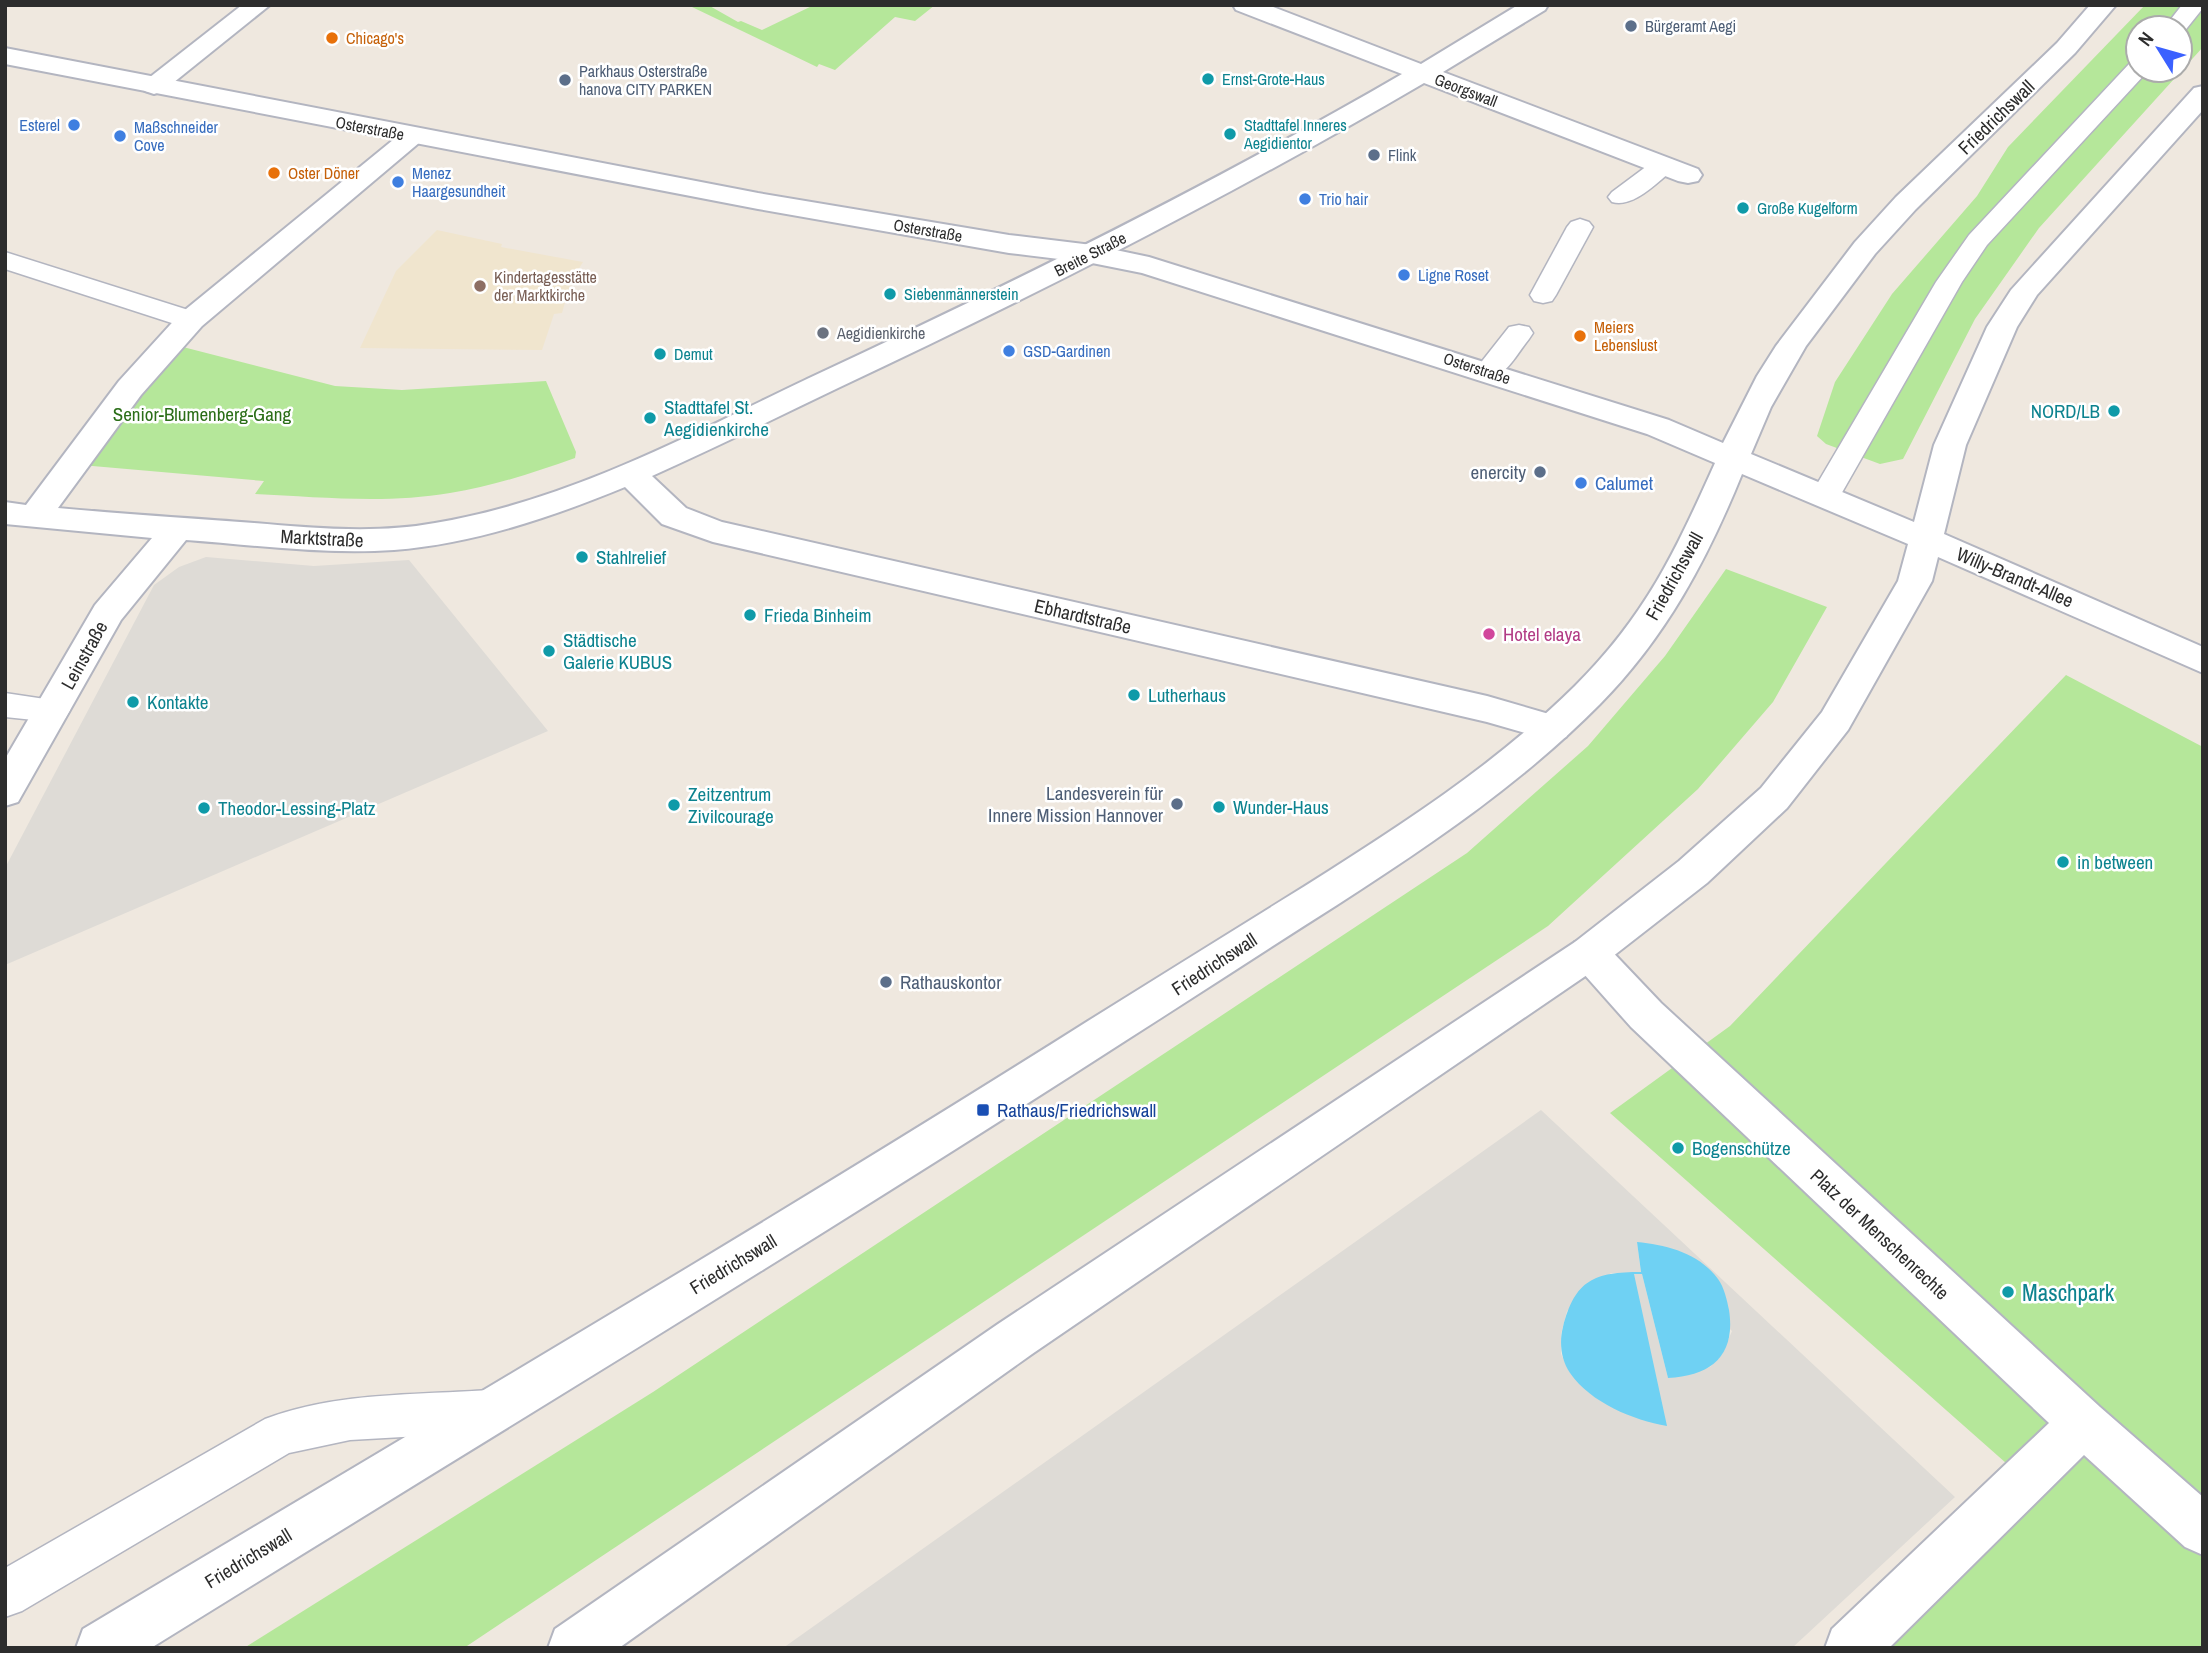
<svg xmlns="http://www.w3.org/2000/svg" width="2208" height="1653" font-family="'Archivo Narrow',sans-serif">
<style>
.education{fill:#f0e5ce}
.green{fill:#b5e79a;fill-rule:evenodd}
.plaza{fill:#dedbd6;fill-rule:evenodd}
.water{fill:#6fd1f3}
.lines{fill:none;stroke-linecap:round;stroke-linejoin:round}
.lane-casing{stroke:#b3b5c0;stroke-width:3}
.street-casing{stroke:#b3b5c0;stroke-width:4}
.secondary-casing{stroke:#b3b5c0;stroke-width:4}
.lane{fill:#fff;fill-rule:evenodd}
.street{fill:#fff;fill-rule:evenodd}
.secondary{fill:#fff;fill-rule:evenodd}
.service-dot{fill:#5c6f8a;stroke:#fff;stroke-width:2.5}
.food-dot{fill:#e8710a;stroke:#fff;stroke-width:2.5}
.culture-dot{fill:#0f9aa8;stroke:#fff;stroke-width:2.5}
.shop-dot{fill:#3f7fe0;stroke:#fff;stroke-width:2.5}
.education-dot{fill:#8d6e63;stroke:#fff;stroke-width:2.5}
.worship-dot{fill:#6b7280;stroke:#fff;stroke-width:2.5}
.hotel-dot{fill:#d1479c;stroke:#fff;stroke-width:2.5}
.transit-dot{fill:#1a4fb4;stroke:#fff;stroke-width:2.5}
.labels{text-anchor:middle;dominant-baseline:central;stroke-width:5;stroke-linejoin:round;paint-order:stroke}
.far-service-label{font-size:16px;fill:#4e5e75;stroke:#fff;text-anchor:start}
.far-food-label{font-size:16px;fill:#c56008;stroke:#fff;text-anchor:start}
.far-culture-label{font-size:16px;fill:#0d838f;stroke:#fff;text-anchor:start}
.far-street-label{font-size:16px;fill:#2d2d2d;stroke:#fff}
.far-shop-label{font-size:16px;fill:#366cbe;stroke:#fff;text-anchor:start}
.far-education-label{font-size:16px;fill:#785e54;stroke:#fff;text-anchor:start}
.far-worship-label{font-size:16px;fill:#5b616d;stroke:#fff;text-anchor:start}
.street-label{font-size:19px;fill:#2d2d2d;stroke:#fff}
.culture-label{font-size:19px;fill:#0d838f;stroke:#fff;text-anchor:start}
.park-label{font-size:19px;fill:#2b6e18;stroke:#fff}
.service-label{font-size:19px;fill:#4e5e75;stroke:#fff;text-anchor:end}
.shop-label{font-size:19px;fill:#366cbe;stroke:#fff;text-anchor:start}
.hotel-label{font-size:19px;fill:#b23c85;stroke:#fff;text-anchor:start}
.transit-label{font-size:19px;fill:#164399;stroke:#fff;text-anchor:start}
.near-culture-label{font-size:23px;fill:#0d838f;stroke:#fff;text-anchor:start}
</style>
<rect width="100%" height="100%" fill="#efe8df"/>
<polygon class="education" points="437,230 502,244 501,247 583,262 571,281 562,313 554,314 542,350 360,348 396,271"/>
<g class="green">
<polygon points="696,5 708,5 738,22 741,21 762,30 814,5 935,5 915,21 895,17 835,70 819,64 817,67 692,7"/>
<path d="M2145,5H2203V47L2039,228L1975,319L1903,459L1880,464L1826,444L1817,436L1835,382L1892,294L1977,196L2008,147ZM2138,28H2180V70H2138Z"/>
<path d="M183,347L335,386L402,390L546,381L576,452L575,458C533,473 493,486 450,493C386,504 319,497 255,494L264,481L81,465L141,389Z"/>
<polygon points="1726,569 1827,607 1773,702 1698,789 1548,926 464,1648 244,1648 653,1392 1467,853 1588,746 1665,656"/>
<polygon points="2066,675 2203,747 2203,1648 1822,1648 2015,1471 1610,1113 1730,1026"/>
</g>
<g class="plaza">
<polygon points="206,557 314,566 409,560 548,731 5,965 5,868 154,585 179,567"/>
<path d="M1541,1110L1955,1497L1792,1648H783ZM1637,1242L1732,1331L1722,1354L1710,1367L1668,1378L1642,1274H1633L1614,1408L1590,1393L1570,1373L1561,1354V1334L1567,1311L1611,1273H1641Z"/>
</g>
<path class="water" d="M1637,1242C1667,1245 1699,1253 1718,1279C1724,1287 1727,1300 1729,1310C1736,1355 1712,1376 1668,1378L1642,1274H1634L1667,1426C1633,1420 1591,1403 1570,1373C1561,1360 1559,1342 1563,1327C1575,1280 1594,1272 1641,1272Z"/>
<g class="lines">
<defs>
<g id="lane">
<polygon points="2182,5 2203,5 2203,8 2183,33 2180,34 2180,28 2164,28"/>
<polygon points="2138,61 2138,70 2148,70 2146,73 1987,245 1962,282 1836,503 1825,505 1814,503 1810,496 1936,282 1969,235 2130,63"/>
<path d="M1664,158L1673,160L1676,165L1673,170C1656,183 1634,208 1612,202L1608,197L1612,192L1655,160Z"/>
<polygon points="1580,219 1589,222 1593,227 1556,295 1552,301 1543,303 1534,301 1530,295 1567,227 1571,222"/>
<polygon points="5,252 201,314 205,320 201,326 191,328 181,326 5,269"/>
<path d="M1519,325L1529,327L1533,333L1529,339C1515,356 1504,383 1479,377L1475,371L1479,365L1509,327Z"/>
<polygon points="5,693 65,702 70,710 65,718 53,722 5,717"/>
<path d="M491,1390L507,1396L513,1411L507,1426L491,1432L350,1440L289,1453L22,1611L5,1617V1568L265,1419C336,1392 416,1395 491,1390Z"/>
</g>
<g id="street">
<polygon points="242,5 270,5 163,91 154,94 145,91 141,86 145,81"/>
<path d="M1233,5H1268L1421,64L1518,5H1548L1545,10L1443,72L1698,169L1702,175L1698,181L1688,183L1678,181L1424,83C1234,194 1038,294 838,388C776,418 714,448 652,476L686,508L722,522L1487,696L1566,719L1571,728L1566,737L1553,741L1487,722L713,542L662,524L625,487C552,517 473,544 394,550C325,555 254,545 186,540L121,620L18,802L5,806V759L95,605L152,538L5,524V502L26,505L119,381L180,314L404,131L413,129L422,131L426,137L202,326L141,395L58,508C123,514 189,518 254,523C314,528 375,534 435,523C567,501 688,436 807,379C1009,285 1209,186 1402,74L1236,10Z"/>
<polygon points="1589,937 1603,942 1661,1003 2100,1407 2203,1497 2203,1555 2185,1547 2084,1455 1889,1648 1825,1648 1832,1629 2049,1423 1631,1027 1575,964 1569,953 1575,942"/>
</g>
<path id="secondary" d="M2090,5H2116L2075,53L1916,209L1875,254L1806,346L1771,407L1751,454L1914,522L1934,445L1987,327L2011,290L2194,88L2203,86V110L2037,295L2017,327L1966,445L1944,534L2203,647V673L1938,557L1932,581L1848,730L1787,808L1707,883L1603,964L1032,1354L619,1648H548L555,1629L998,1324L1575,942L1679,861L1761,788L1822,712L1898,581L1908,544L1742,474C1707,560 1666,637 1600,704C1522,783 1430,845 1337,905C1266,950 1196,996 1125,1041C804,1248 476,1446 151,1648H76L83,1629C419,1428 757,1230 1088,1021C1160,976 1232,931 1305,886C1400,826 1495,765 1575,686C1646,615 1675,552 1715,463L1647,434L1142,273L1092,263L1009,253L758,209L5,64V48L758,193L1009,235L1092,245L1149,257L1669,420L1723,443L1757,376L1776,346L1855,242L1896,197L2057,43Z"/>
</defs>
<use href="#lane" class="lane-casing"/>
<use href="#street" class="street-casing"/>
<use href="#secondary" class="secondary-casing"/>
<use href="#lane" class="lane"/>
<use href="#street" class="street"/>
<use href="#secondary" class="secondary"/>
</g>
<g class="service-dot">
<circle cx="1631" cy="26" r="7"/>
<circle cx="565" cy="80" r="7"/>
<circle cx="1374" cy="155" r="7"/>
<circle cx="1540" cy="472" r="7"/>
<circle cx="1177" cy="804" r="7"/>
<circle cx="886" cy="982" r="7"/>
</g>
<g class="food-dot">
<circle cx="332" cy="38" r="7"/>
<circle cx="274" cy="173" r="7"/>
<circle cx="1580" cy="336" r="7"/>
</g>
<g class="culture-dot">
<circle cx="1208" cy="79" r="7"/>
<circle cx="1230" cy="134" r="7"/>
<circle cx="1743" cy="208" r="7"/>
<circle cx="890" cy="294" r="7"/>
<circle cx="660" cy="354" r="7"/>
<circle cx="2114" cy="411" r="7"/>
<circle cx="650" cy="418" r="7"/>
<circle cx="582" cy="557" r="7"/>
<circle cx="750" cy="615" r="7"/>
<circle cx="549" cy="651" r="7"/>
<circle cx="1134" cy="695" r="7"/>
<circle cx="133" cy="702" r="7"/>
<circle cx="674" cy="805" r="7"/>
<circle cx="1219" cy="807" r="7"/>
<circle cx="204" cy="808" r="7"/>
<circle cx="2063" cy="862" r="7"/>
<circle cx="1678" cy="1148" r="7"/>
<circle cx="2008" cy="1292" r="7"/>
</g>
<g class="shop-dot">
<circle cx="74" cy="125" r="7"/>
<circle cx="120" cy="136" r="7"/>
<circle cx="398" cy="182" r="7"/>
<circle cx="1305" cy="199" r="7"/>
<circle cx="1404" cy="275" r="7"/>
<circle cx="1009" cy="351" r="7"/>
<circle cx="1581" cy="483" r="7"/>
</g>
<circle class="education-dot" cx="480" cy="286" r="7"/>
<circle class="worship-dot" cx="823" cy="333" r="7"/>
<circle class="hotel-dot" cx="1489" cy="634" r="7"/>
<rect class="transit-dot" x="976" y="1103" width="14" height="14" rx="3.5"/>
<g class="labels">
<g class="far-service-label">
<text x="1645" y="26">Bürgeramt Aegi</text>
<text x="579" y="71">Parkhaus Osterstraße<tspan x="579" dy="18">hanova CITY PARKEN</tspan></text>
<text x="1388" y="155">Flink</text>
</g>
<g class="far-food-label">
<text x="346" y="38">Chicago's</text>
<text x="288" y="173">Oster Döner</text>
<text x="1594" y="327">Meiers<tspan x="1594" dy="18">Lebenslust</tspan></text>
</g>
<g class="far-culture-label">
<text x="1222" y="79">Ernst-Grote-Haus</text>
<text x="1244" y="125">Stadttafel Inneres<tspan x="1244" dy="18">Aegidientor</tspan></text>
<text x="1757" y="208">Große Kugelform</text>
<text x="904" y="294">Siebenmännerstein</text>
<text x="674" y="354">Demut</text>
</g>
<g class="far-street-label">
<text transform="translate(1466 90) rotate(21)">Georgswall</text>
<text transform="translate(370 128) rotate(11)">Osterstraße</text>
<text transform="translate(928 230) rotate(10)">Osterstraße</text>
<text transform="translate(1090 254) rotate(-27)">Breite Straße</text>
<text transform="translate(1477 368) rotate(18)">Osterstraße</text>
</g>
<g class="far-shop-label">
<text x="60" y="125" text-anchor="end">Esterel</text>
<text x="134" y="127">Maßschneider<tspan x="134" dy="18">Cove</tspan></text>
<text x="412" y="173">Menez<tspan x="412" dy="18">Haargesundheit</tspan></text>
<text x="1319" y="199">Trio hair</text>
<text x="1418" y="275">Ligne Roset</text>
<text x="1023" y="351">GSD-Gardinen</text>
</g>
<g class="far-education-label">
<text x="494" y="277">Kindertagesstätte<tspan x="494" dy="18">der Marktkirche</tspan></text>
</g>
<g class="far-worship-label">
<text x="837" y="333">Aegidienkirche</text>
</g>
<g class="street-label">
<text transform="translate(1996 117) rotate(-44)">Friedrichswall</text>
<text transform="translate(322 538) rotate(3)">Marktstraße</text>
<text transform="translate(1674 576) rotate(-61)">Friedrichswall</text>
<text transform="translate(2015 577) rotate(23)">Willy-Brandt-Allee</text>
<text transform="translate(1083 616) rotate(13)">Ebhardtstraße</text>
<text transform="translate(84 655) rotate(-61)">Leinstraße</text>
<text transform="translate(1214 964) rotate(-33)">Friedrichswall</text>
<text transform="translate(1880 1234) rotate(43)">Platz der Menschenrechte</text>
<text transform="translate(733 1264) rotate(-31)">Friedrichswall</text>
<text transform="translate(248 1558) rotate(-31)">Friedrichswall</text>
</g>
<g class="culture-label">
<text x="664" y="407">Stadttafel St.<tspan x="664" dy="22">Aegidienkirche</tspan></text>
<text x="2100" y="411" text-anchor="end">NORD/LB</text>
<text x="596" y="557">Stahlrelief</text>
<text x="764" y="615">Frieda Binheim</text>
<text x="563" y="640">Städtische<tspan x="563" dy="22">Galerie KUBUS</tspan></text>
<text x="1148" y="695">Lutherhaus</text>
<text x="147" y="702">Kontakte</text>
<text x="688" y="794">Zeitzentrum<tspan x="688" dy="22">Zivilcourage</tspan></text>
<text x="1233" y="807">Wunder-Haus</text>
<text x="218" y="808">Theodor-Lessing-Platz</text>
<text x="2077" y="862">in between</text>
<text x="1692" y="1148">Bogenschütze</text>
</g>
<g class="park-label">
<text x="202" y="414">Senior-Blumenberg-Gang</text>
</g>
<g class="service-label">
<text x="1526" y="472">enercity</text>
<text x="1163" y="793">Landesverein für<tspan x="1163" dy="22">Innere Mission Hannover</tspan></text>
<text x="900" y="982" text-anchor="start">Rathauskontor</text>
</g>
<g class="shop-label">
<text x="1595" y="483">Calumet</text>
</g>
<g class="hotel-label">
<text x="1503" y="634">Hotel elaya</text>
</g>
<g class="transit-label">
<text x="997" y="1110">Rathaus/Friedrichswall</text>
</g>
<g class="near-culture-label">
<text x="2022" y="1292">Maschpark</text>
</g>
</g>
<rect width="2208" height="1653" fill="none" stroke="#2d2d2d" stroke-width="14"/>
<g transform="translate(2159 49) rotate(307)"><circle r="33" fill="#ffffff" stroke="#ababab" stroke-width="2"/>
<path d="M0-5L12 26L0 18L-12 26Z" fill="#3b61ff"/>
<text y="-10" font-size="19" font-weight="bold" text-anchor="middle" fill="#2d2d2d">N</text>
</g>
</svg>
